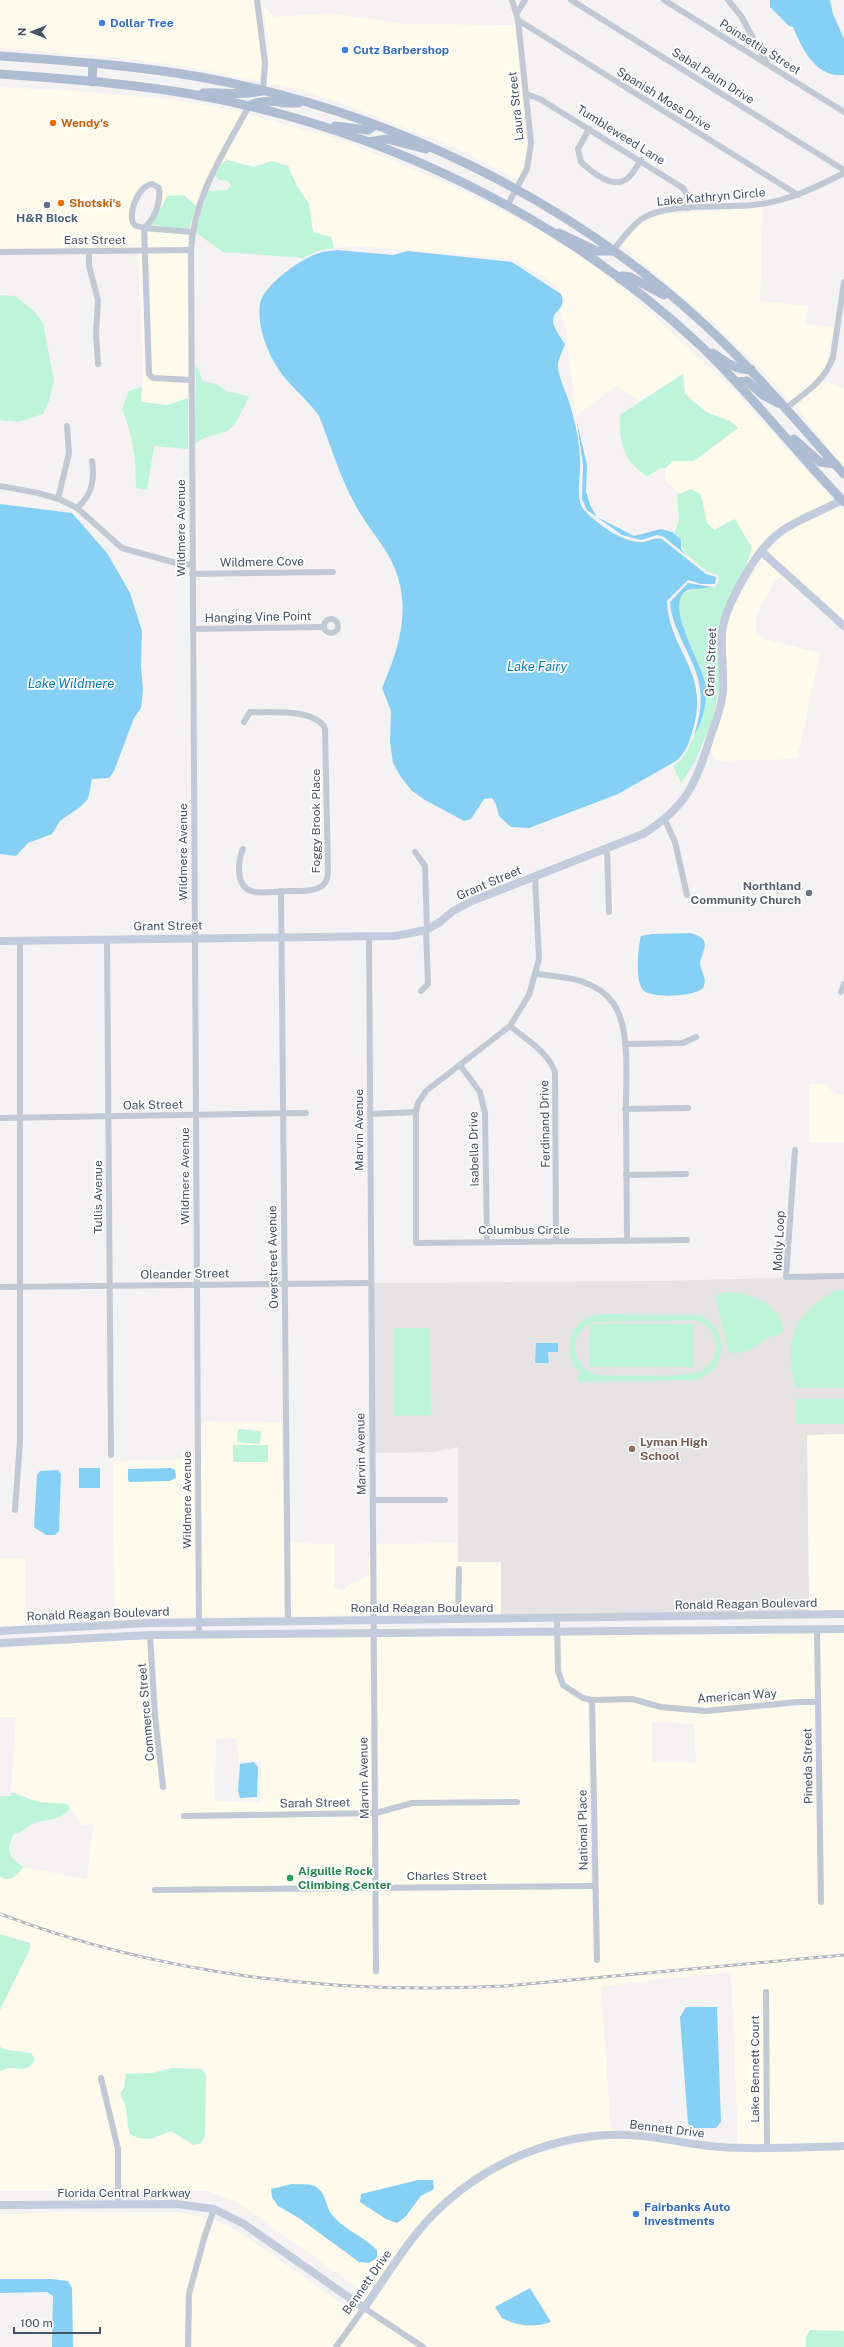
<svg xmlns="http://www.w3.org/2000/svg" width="844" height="2347" font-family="'Public Sans',sans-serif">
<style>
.commercial{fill:#fefbec;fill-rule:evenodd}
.education{fill:#e5e3e4}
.green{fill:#bef4da;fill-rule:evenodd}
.water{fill:#87d0f5}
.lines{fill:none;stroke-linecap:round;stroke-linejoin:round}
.street{stroke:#c1cad4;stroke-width:6}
.secondary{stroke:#c3ccdc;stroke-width:8}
.primary{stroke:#afbdd3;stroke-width:9}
.rail-casing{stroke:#b3b6bd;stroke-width:3}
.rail{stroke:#fff;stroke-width:1.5;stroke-dasharray:4.5;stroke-linecap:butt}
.shop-dot{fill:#3f7fe0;stroke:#fff;stroke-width:1.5}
.food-dot{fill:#e8710a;stroke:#fff;stroke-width:1.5}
.service-dot{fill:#5c6f8a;stroke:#fff;stroke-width:1.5}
.worship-dot{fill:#6b7280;stroke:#fff;stroke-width:1.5}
.education-dot{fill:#8d6e63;stroke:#fff;stroke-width:1.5}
.leisure-dot{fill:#2e9e5b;stroke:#fff;stroke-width:1.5}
.labels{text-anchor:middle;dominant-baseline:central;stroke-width:3.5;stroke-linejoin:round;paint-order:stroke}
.shop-label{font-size:12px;font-weight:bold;fill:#366cbe;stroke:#fff;text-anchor:start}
.street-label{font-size:12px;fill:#475262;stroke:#fff}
.food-label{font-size:12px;font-weight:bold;fill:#c56008;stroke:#fff;text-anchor:start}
.service-label{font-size:12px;font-weight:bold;fill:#4e5e75;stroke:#fff}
.worship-label{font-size:12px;font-weight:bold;fill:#5b616d;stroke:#fff;text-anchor:end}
.education-label{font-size:12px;font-weight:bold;fill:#785e54;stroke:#fff;text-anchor:start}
.leisure-label{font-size:12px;font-weight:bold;fill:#27864d;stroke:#fff;text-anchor:start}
.water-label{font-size:13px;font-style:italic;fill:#007cbc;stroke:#fff}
</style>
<rect width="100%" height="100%" fill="#f4f2f2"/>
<g class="commercial">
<polygon points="0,0 255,0 262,55 260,81 184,66 114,57 0,48"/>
<polygon points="263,6 275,17 329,13 404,24 515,25 528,143 527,158 518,180 461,150 341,103 289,87 267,83 269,54"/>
<polygon points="0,87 90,92 177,100 242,112 199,193 196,206 184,195 160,208 162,188 153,181 143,184 136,190 131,202 130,222 133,227 141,230 142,248 0,249"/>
<polygon points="248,114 341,140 427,175 489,204 539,230 579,256 623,288 728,384 834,501 781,528 742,577 734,520 714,530 707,523 701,495 679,494 665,480 666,468 672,461 694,461 737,428 730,421 706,412 685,394 683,375 639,401 616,386 576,416 566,330 561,311 566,300 557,287 550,283 547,278 513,260 506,258 357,246 334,248 331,237 313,232 309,204 297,186 288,166 272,161 254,167 227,160 221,164"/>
<polygon points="763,207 760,301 809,306 806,324 834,327 826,367 816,381 790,401 763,371 717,326 622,245 641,223 659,215"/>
<polygon points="147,231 188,234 188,247 149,248"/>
<polygon points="187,253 188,377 154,375 152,373 150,254"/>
<polygon points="138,254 143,254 145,376 152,381 188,383 188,398 168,405 140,402 143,375"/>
<polygon points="824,381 844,388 844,467 794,405"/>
<polygon points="838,506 844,512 844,622 766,552 784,533"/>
<polygon points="763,557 844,631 781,577 775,581 757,615 755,623 757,632 765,639 820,653 797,759 718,761 710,749 725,701 726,633 730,612"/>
<polygon points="809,1084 825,1084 836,1094 844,1094 844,1142 810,1143"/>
<polygon points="201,1421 282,1422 284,1616 202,1617"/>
<polygon points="807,1434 844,1434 844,1614 809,1615"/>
<polygon points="194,1459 196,1617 115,1618 113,1461"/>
<polygon points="290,1543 335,1544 334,1587 343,1590 351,1583 368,1577 368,1559 370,1555 370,1615 291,1616"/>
<polygon points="458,1543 458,1562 501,1562 501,1613 461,1613 462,1566 456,1566 454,1614 377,1615 377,1544"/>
<polygon points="25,1558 26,1624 0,1626 0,1559"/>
<polygon points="645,1633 814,1634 815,1699 706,1708 661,1704 632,1696 592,1697 584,1695 566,1683 562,1671 561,1635"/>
<path d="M820,1633H844V2143L770,2144L769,1989H763L764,2144H722L662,2135L606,2133L558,2140L510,2155L460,2186L440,2203L417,2227L363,2303L356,2298L361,2290L238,2203L208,2191H122L121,2149L103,2075L97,2076L115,2149V2191H0V2071L8,2068L24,2070L30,2067L35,2057L31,2053L25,2050H7L0,2047V2010L30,1949V1943L0,1934V1877L9,1879L16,1876L23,1867L87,1879L93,1824L81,1825L68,1804L38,1802L11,1792L16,1717H0V1648L147,1639L152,1717L160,1790L167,1789L159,1717L154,1639L370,1637L372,1810L180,1814L181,1819L372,1816L373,1885L152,1887V1893L373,1891V1974H379V1891L592,1889L594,1963H600L595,1703L631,1702L660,1710L705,1714L815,1705L818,1905H824ZM652,1722L694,1724L696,1763L652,1762ZM236,1738L239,1762L261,1761V1803L215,1801L216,1739ZM731,1972L738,2143H710L661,2133L611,2130L601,1987L661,1979ZM172,2068L201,2069L206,2074L205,2137L201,2143L194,2145L171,2131L150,2139L138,2138L130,2134L127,2125L128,2114L125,2102L120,2094L124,2088L126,2074L152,2073ZM418,2180H433L434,2189L421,2196L405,2217L397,2223L386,2219L360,2202L361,2194ZM292,2184L315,2185L323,2193L330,2212L338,2222L369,2241L377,2250V2258L369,2263L359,2262L299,2218L278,2206L272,2197L271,2189Z"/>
<polygon points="554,1635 555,1671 560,1686 568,1693 588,1702 591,1883 379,1885 379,1816 413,1806 521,1804 520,1799 412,1800 379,1810 377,1637"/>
<polygon points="627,2138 844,2149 844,2331 823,2330 806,2337 806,2347 428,2347 369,2307 423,2231 445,2207 465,2191 512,2161 581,2142"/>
<polygon points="87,2212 176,2212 208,2218 185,2293 185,2347 73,2347 72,2289 68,2281 51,2279 0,2279 0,2214"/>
<polygon points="214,2220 233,2228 348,2308 352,2303 360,2308 332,2347 192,2347 192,2294"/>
<polygon points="365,2312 418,2347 340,2347"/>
</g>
<polygon class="education" points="844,1276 844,1434 807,1435 809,1615 501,1619 501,1562 458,1562 458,1447 434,1452 372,1453 371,1283 661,1281"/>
<g class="green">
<polygon points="227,160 254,167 272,161 288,166 297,186 309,204 313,232 331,237 334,248 318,251 303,258 223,252 195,232 208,191 227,190 231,185 228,181 219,180 215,176 221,164"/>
<polygon points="184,195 196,206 189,229 152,225 167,196"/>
<polygon points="0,295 15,296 34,311 43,323 54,380 49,401 43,414 19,422 0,420"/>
<path d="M196,365L203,381L216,384L229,392L249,396C247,403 234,428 227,431C216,436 204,435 195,444Z"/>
<path d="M683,374L685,394L706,412L730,421L738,428L694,461H672L666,468H661L647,476C623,461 619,442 620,415Z"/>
<path d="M142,387L141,402L168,405L188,398V449L154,446L147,490L136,488C136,460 133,434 122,409L129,391Z"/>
<path d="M691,489L701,495L707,523L714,530L735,519L752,548L742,577L719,622L720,684L712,721L695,762L681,783L673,766C687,757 688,748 695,734C702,720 709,698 705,682C701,663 670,612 681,596C685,589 706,587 715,587L719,581L718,575L708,572L687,555L674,533L679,521L677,492L679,494Z"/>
<path d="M844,1289V1388H796C787,1352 787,1325 819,1301C826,1296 835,1290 844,1289Z"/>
<path d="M727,1292C752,1293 781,1304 784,1333L765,1339L750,1350L732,1354L729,1352L715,1295Z"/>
<path d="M602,1314L699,1315C731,1328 729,1372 694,1380L578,1382V1375H582C558,1354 569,1316 602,1314ZM693,1320C704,1322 712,1329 715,1339C719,1352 712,1367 699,1372C687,1377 615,1376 598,1375C570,1368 567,1333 593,1322Z"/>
<rect x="590" y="1324" width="104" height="43"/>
<polygon points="393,1328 430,1328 431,1415 394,1416"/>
<rect x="796" y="1399" width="48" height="25"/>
<polygon points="238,1429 261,1431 260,1444 237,1442"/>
<rect x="233" y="1445" width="35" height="17"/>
<path d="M11,1792L38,1802L68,1804L70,1809C53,1825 48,1816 33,1824C25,1827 23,1833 14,1834C5,1851 8,1856 23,1867C17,1875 11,1883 0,1877V1796H11Z"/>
<polygon points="0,1934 30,1943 30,1949 0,2010"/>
<path d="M0,2047L7,2050L31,2053L35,2060C27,2072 22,2068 9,2068C6,2068 3,2070 0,2071Z"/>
<path d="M172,2068L201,2069L206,2074L205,2137L201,2143L194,2145L171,2131L151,2139L138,2138L130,2134C126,2120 129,2108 120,2094L124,2088L126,2074L152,2073Z"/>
<polygon points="810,2330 844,2331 844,2347 806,2347 806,2337"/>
</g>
<g class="water">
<path d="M770,0H830L833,14L844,39V75C816,78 802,49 793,27L789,26L770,7Z"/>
<path d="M337,250L393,255L408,251L512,262L561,294C567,310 553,309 553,321C553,327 561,338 565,344C563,351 557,361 558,367C559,380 567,393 570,405C576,425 581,448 580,468C580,482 575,502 586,512C599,525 623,543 642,542C649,542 654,537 662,539L706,574L716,577L715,584H701L688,580L667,601C669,652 710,670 693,729C689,742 687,752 676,761L618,794L529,828L511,827L499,816L496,804L492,798L484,799L471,819L464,821L425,800L412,791L401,777L393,763L390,742L391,711L382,688C400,646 413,604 391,560C381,541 366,525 356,506C340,478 331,446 319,416C306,397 285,383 274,362C265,346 257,323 260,304C263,285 302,258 319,253C325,251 331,251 337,250Z"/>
<polygon points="577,422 587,465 586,491 590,505 597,517 634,536 661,529 672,532 681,540 681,549 687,556 664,537 657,535 641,540 622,535 587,510 582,499 583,465"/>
<polygon points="0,504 72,513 107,553 130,593 142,631 141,667 143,690 141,708 134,718 114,771 109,778 92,779 88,799 80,807 60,821 52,834 28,843 16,856 0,854"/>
<path d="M688,583L712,587C705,589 690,588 686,591C664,604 702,664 705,682C709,698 703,722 694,735C699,720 702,705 700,689C697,660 672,633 670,602Z"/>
<path d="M690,933C711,939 705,946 700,962C700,971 707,976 704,986C700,997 651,999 643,990C635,981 638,947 641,936L652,934Z"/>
<polygon points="536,1343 558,1343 558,1352 548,1352 549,1363 535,1363"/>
<rect x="79" y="1468" width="21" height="20"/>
<polygon points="171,1468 175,1470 176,1478 170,1481 130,1482 128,1480 128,1469"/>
<polygon points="58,1470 61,1474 59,1531 55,1535 46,1535 34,1527 37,1475 40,1471"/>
<polygon points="254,1762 258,1767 257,1797 240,1798 238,1791 240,1764"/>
<polygon points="686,2007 717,2007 721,2122 716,2128 693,2128 688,2124 680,2017"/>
<polygon points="418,2180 433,2180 434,2189 421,2196 405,2217 397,2223 386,2219 360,2202 361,2194"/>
<path d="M292,2184C298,2185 311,2183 316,2187C327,2194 325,2207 333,2216C345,2230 364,2237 377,2250V2258L369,2263L359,2262L299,2218L278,2206L272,2197L271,2189Z"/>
<polygon points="0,2279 51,2279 68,2281 72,2288 73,2347 52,2347 53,2296 47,2292 0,2293"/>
<path d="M530,2288L551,2322C533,2328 518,2326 502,2318L495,2307Z"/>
</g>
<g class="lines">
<g class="street">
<polyline points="257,0 265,63 263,90"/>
<polyline points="571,0 844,170"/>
<polyline points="664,0 844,112"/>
<polyline points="728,0 741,16 767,63"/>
<polyline points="517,13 525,0"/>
<polyline points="518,20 798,195"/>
<polyline points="526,94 540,99 683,188 687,195 688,208"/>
<path d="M589,129L578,149L581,162C591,171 613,191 628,178C633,174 637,166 641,160"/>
<polyline points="507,206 527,169 531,143 518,20 512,0"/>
<path d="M144,228C155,219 161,202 159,188L152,184C137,186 126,218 135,225C137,227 142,227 144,228L149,374L153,378L191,380"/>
<polyline points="144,228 192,232"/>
<polyline points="89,251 89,266 98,300 96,334 98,364"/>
<path d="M612,251C623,239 634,221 649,215C675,203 724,208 753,205C786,202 815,188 844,173"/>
<polyline points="0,252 191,250"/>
<path d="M786,408C805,393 825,381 833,357L844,282"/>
<polyline points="0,486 38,493 59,499 77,508 122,548 176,563 192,565"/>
<polyline points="58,499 69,453 67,426"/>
<path d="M77,508C92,495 95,480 92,461"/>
<polyline points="192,574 333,572"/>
<circle cx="331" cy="626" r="7"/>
<polyline points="193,629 324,627"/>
<polyline points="665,820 675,842 687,895"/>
<polyline points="607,848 609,912"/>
<path d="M243,849C238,861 235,885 251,891C261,895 278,891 288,891C299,891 313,892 322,886C327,882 327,878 328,872L325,728C314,708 271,713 250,712L244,722"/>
<polyline points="415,852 425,866 427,929"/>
<polyline points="535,877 539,959 529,995 510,1026 426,1091 418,1103 416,1112 416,1243 687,1240"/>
<polyline points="281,891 288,1622"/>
<polyline points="369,936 376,1971"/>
<polyline points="107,939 111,1455"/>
<path d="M536,974C563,977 595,978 613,1003C632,1029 625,1084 626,1116C626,1158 627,1199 627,1241"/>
<polyline points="421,991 428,984 426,930"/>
<polyline points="841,992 844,984"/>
<path d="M510,1026C527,1040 547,1051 555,1072L556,1241"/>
<polyline points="625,1044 683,1043 696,1037"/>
<polyline points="460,1065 480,1092 485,1113 487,1241"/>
<polyline points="625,1109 688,1108"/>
<polyline points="370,1114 416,1112"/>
<polyline points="0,1118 306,1113"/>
<polyline points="795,1150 786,1277 844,1276"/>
<polyline points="626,1175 686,1174"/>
<polyline points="0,1287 371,1283"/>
<polyline points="373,1500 445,1500"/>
<polyline points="15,1510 20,1441 20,940"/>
<polyline points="557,1618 558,1671 563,1685 583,1698 592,1700 632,1699 661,1707 706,1711 796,1702 818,1702"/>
<polyline points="458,1620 459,1569"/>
<polyline points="817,1629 821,1902"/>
<polyline points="150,1635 155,1717 163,1787"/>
<path d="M199,1635L191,250C194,196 224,152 249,106"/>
<polyline points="592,1700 597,1960"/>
<polyline points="184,1816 376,1813 412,1803 517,1802"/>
<polyline points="155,1890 595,1886"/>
<polyline points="766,1992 767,2147"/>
<polyline points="101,2078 118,2149 118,2204"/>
<polyline points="188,2347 189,2294 204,2238 214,2209"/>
<polyline points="336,2347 364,2308 423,2347"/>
</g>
<g class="secondary">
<polyline points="762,552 844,626"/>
<path d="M0,941L395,936L426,930L440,922L453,911L472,901L643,834C687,807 696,783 711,735C716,721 722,706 723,691C724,672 721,653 722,633C724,608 754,555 773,538C792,521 820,512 842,500"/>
<polyline points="0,1631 150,1623 844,1614"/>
<polyline points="0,1643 150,1635 844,1629"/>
<path d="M0,2205L176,2204L214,2209L244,2224L364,2308C389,2273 411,2234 443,2205C492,2160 561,2132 628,2135C659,2136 689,2145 720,2147C761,2150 803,2147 844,2146"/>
</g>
<g class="primary">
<path d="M0,56C67,61 134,65 200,77C385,110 565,196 704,324C754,370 798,423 844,474"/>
<path d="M0,74C64,79 128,83 191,94C380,127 561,215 701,346C752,395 795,451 844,502"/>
<polyline points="92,82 93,63"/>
<path d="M203,93C224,92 242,96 262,91"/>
<path d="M249,106C264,97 281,104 299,103"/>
<polyline points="335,126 368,130 375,125"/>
<polyline points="369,142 387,139 426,149"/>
<polyline points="559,233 597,251 612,251"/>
<polyline points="620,279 622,276 630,277 664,295"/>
<path d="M712,353C724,360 737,372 751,369"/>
<polyline points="737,382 747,381 763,395 778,403"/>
<polyline points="794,439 820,462 835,464"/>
</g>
<defs>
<path id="rail" d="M0,1914C160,1975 334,1995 504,1986L844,1955"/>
</defs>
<use href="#rail" class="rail-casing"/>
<use href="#rail" class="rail"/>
</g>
<g class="shop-dot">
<circle cx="102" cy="23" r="4"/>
<circle cx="345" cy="50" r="4"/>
<circle cx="636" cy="2214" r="4"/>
</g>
<g class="food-dot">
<circle cx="53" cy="123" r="4"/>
<circle cx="61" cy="203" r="4"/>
</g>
<circle class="service-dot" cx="47" cy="205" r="4"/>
<circle class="worship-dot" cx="809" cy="893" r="4"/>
<circle class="education-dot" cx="632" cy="1449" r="4"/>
<circle class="leisure-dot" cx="290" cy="1878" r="4"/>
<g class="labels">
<g class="shop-label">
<text x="110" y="23">Dollar Tree</text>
<text x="353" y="50">Cutz Barbershop</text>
<text x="644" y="2207">Fairbanks Auto<tspan x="644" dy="14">Investments</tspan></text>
</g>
<g class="street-label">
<text transform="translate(760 47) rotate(32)">Poinsettia Street</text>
<text transform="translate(713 76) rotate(32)">Sabal Palm Drive</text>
<text transform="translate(664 99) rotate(32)">Spanish Moss Drive</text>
<text transform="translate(516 106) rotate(-96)">Laura Street</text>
<text transform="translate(621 135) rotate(32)">Tumbleweed Lane</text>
<text transform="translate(711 197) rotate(-5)">Lake Kathryn Circle</text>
<text x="95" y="240">East Street</text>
<text transform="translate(181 528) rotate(-90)">Wildmere Avenue</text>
<text transform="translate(262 562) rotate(-1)">Wildmere Cove</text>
<text transform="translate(258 617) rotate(-1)">Hanging Vine Point</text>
<text transform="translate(711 662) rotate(-88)">Grant Street</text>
<text transform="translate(316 821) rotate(-90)">Foggy Brook Place</text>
<text transform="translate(183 852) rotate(-90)">Wildmere Avenue</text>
<text transform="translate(489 883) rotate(-23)">Grant Street</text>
<text transform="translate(168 926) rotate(-1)">Grant Street</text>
<text transform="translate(153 1105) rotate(-1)">Oak Street</text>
<text transform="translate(545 1124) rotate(-91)">Ferdinand Drive</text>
<text transform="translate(359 1130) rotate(-90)">Marvin Avenue</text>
<text transform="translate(474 1149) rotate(-91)">Isabella Drive</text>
<text transform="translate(185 1176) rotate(-90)">Wildmere Avenue</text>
<text transform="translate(98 1197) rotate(-90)">Tullis Avenue</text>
<text x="524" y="1230">Columbus Circle</text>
<text transform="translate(779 1241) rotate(-87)">Molly Loop</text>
<text transform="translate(273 1257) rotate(-91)">Overstreet Avenue</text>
<text transform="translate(185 1274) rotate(-1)">Oleander Street</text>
<text transform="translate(361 1454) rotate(-91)">Marvin Avenue</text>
<text transform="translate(187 1500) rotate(-90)">Wildmere Avenue</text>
<text transform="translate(746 1604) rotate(-1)">Ronald Reagan Boulevard</text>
<text x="422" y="1608">Ronald Reagan Boulevard</text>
<text transform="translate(98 1614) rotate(-2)">Ronald Reagan Boulevard</text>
<text transform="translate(737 1696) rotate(-4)">American Way</text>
<text transform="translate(146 1712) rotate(-95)">Commerce Street</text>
<text transform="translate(808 1766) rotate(-91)">Pineda Street</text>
<text transform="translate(364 1778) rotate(-91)">Marvin Avenue</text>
<text transform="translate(315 1803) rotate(-1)">Sarah Street</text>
<text transform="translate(583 1830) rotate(-91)">National Place</text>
<text x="447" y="1876">Charles Street</text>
<text transform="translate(755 2069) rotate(-90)">Lake Bennett Court</text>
<text transform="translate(667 2129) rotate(7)">Bennett Drive</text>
<text x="124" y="2193">Florida Central Parkway</text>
<text transform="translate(367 2282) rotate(-55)">Bennett Drive</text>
</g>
<g class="food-label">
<text x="61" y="123">Wendy's</text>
<text x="69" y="203">Shotski's</text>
</g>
<g class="service-label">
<text x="47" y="218">H&amp;R Block</text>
</g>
<g class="worship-label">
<text x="801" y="886">Northland<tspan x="801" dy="14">Community Church</tspan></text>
</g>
<g class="education-label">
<text x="640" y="1442">Lyman High<tspan x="640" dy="14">School</tspan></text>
</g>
<g class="leisure-label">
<text x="298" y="1871">Aiguille Rock<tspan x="298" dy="14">Climbing Center</tspan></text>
</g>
<g class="water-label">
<text x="537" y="666">Lake Fairy</text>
<text x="71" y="683">Lake Wildmere</text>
</g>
</g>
<g transform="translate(32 32) rotate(270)" stroke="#ffffff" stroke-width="3" paint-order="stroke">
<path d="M0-3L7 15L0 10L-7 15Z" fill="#475262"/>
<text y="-6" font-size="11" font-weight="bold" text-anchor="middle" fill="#475262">N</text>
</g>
<path d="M14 2327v6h86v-6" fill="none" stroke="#475262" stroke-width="2"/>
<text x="20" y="2327" font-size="12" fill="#475262" stroke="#ffffff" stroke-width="3" paint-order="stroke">100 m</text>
</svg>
